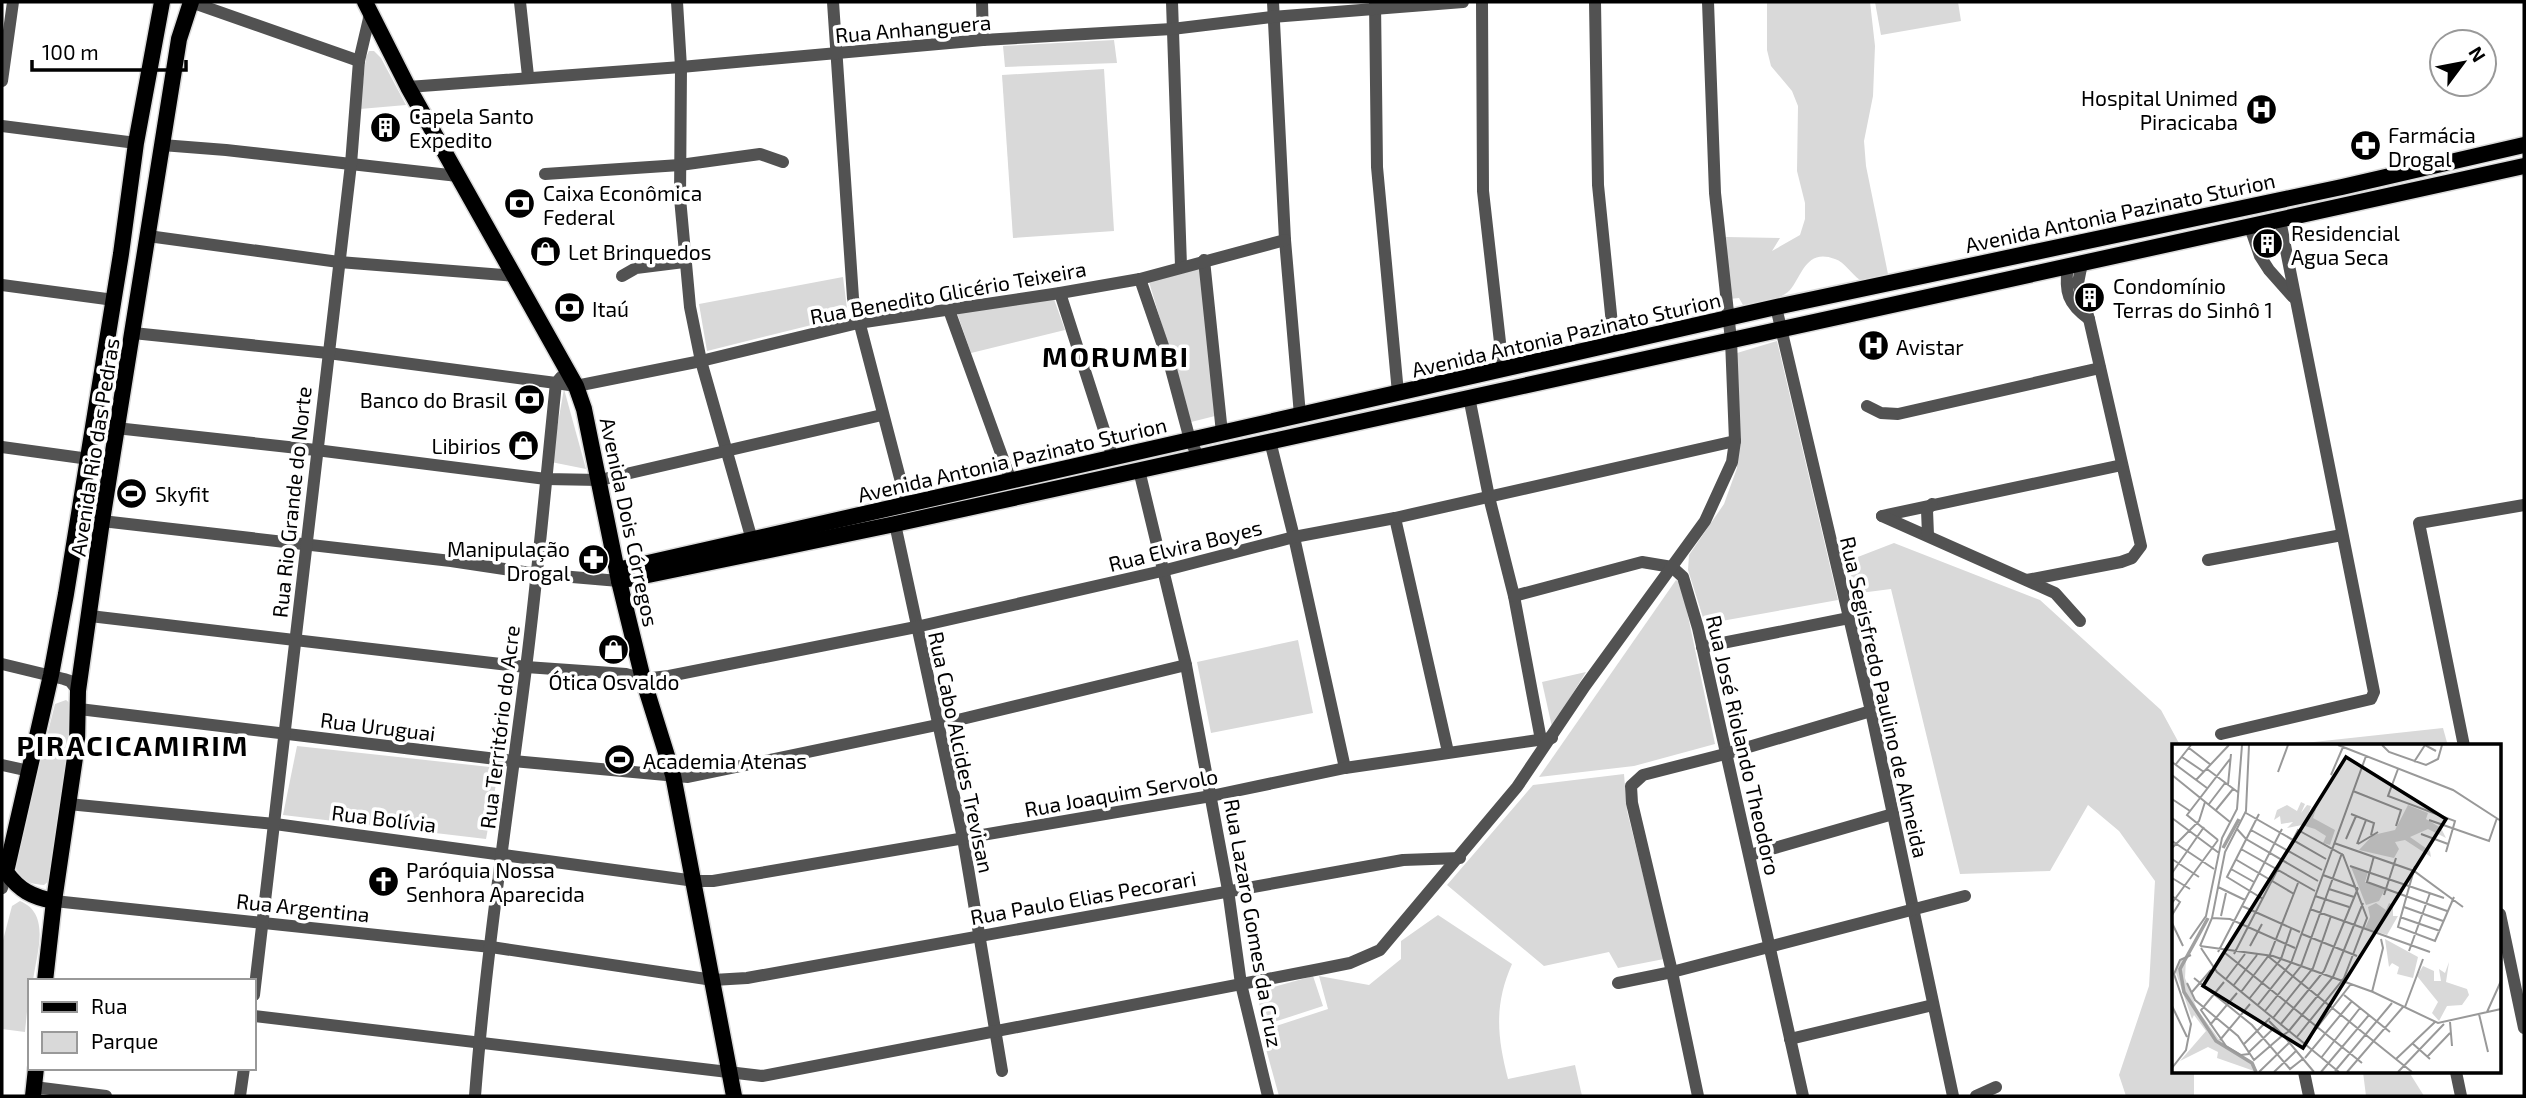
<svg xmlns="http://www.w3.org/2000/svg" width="2526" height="1098" font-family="'Exo 2',sans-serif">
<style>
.green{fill:#d9d9d9}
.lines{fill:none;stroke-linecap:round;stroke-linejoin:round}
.major-casing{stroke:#dbdbdb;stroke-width:19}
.minor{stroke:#525252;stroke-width:12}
.major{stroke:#000;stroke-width:16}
.labels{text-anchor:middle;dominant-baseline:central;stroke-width:7;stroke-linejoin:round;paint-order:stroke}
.street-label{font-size:21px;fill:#000;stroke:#fff}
.poi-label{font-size:21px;fill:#000;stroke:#fff;text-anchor:start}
.district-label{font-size:28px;font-weight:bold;letter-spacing:2px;fill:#000;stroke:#fff}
.inset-river{fill:none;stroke:#a0a0a0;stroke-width:3.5}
.inset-road{fill:none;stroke:#999;stroke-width:2}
.view{fill:#000;fill-opacity:0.15;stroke:#000;stroke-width:3.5}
.inset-edge{fill:none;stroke:#000;stroke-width:3.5}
</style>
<rect width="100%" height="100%" fill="#fff"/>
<g class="green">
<path d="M1767,2H1870L1875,46L1873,96L1864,141L1866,166L1888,274L1860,280C1851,274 1845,262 1835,259C1806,248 1802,276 1790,290C1780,301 1756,302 1743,305L1739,298L1729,299L1726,237L1780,238L1772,251L1800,235L1805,219V203L1797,171L1798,106L1792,91L1771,66L1767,50Z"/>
<polygon points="1875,2 1958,2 1961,21 1881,35"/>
<polygon points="1114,40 1117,63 1005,67 1003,46"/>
<polygon points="369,51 374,51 381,58 406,105 360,109 366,57"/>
<polygon points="1104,69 1114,231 1013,238 1002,75"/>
<polygon points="1202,268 1215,416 1191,422 1149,282"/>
<polygon points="843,277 848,316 707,351 699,304"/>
<polygon points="1054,299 1065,330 971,353 957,313"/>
<polygon points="1777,341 1838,600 1705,624 1688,570 1689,555 1724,504 1737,468 1737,353"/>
<polygon points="564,389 586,469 551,462"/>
<polygon points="1894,543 2040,600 2161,710 2180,745 2188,746 2174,746 2174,1072 2194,1072 2194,1096 2126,1096 2119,1075 2149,986 2155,881 2119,831 2088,805 2050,871 1960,874 1891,589 1852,594 1850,560"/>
<polygon points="1676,580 1681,583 1715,744 1634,766 1539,777"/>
<polygon points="1298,640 1313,713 1211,733 1197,662"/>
<polygon points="1586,672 1552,727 1542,682"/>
<path d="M66,700L72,705V717L50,880L44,885C26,883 24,882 14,866L55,704Z"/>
<polygon points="2443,728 2448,746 2276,746"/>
<polygon points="297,746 499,768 486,839 283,815"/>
<polygon points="1624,774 1627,811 1664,959 1618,968 1609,952 1544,966 1447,885 1533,785"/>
<path d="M20,901C52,914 36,955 33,981H30L25,1032L2,1029V944L12,906Z"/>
<path d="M1438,915L1512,964C1494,1005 1497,1036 1508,1079L1575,1065L1582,1096H1279L1261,1031L1328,1009L1319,976L1369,985L1401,959V941Z"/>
<polygon points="1313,976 1323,1006 1265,1025 1256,992"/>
<polygon points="2363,1072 2409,1072 2424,1096 2366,1096"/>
</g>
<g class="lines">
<defs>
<g id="major">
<polyline points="365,2 408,87 576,386 584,409 619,581 643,679 673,775 734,1096"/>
<polyline points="617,570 1776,307 2342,187 2524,145"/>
<polyline points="619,581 895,524 2524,166"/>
<path d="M54,901C32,897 19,890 6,872L51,675L66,594L121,254L136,143L162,2"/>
<polyline points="45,981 54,901 77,744 78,691 102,521 179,39 191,2"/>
<polyline points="33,1096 36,1068"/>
</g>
</defs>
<use href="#major" class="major-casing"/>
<g class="minor">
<polyline points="191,2 359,61"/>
<polyline points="520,2 528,76"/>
<polyline points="677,2 681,67 680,198 690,307 701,361 752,540"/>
<polyline points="833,2 853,298 907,505"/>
<polyline points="982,2 983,40"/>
<polyline points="1172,2 1181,266"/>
<polyline points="1273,2 1285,240 1300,415"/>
<polyline points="1375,2 1377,167 1398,393"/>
<polyline points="1482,2 1483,191 1503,369"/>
<polyline points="1595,2 1598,185 1614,344"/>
<polyline points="2,81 13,2"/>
<polyline points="408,87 681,67 983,40 1172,29 1272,17 1463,2"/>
<polyline points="2,126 136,143"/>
<polyline points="162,145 226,150 458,176"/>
<polyline points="545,174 680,165 760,154 783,162"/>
<polyline points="2250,227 2260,256 2269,270 2293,297"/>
<polyline points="148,236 339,262 516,276"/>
<polyline points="1204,260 1222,433"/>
<path d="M2068,266C2064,292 2068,304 2089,319L2078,283L2082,263"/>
<polyline points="622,276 636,268 684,262"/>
<polyline points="1140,279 1171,369 1190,440 1197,454 1201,456"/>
<polyline points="2,285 114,300"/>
<polyline points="1060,293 1113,458"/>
<polyline points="1776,307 1871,711 1953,1096"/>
<polyline points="949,310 1011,481"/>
<polyline points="133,333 328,353 556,383 561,377"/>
<polyline points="1469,397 1489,497 1514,596 1541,740"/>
<polyline points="1867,406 1881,413 1898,414 2100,368"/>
<polyline points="116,428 316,450 546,479 600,480 882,415"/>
<polyline points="1270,441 1294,537 1345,768"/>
<polyline points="2,447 89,459"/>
<polyline points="1139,470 1186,665 1228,890 1241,984 1268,1096"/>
<polyline points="1882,516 2122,465"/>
<polyline points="1882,516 2055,593 2080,621"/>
<polyline points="1395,518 1448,752"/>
<polyline points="102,521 451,561 537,574 619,581"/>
<polyline points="895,524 963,838 1002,1071"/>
<polyline points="1928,535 1927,510 1932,504"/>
<polyline points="2208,560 2342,535"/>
<polyline points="2027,580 2121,562 2132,558 2141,546 2089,319"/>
<polyline points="1514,596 1642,562 1672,567 1683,577 1698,628 1803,1096"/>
<polyline points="90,616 526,667 626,674 643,679 669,676 916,627 1162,571 1294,537 1395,518 1735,441"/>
<polyline points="1702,647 1849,618"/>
<polyline points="2,664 64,679 70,681 78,691"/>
<polyline points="79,709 513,761 688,777 937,725 1186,665"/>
<polyline points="2221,734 2371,699 2374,692 2280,220"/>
<polyline points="2464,746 2419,523 2524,505"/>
<polyline points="2,765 29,771"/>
<polyline points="68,804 275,824 695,881 713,881 1211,796 1345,768 1552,738"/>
<polyline points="1750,855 1893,814"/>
<polyline points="2,871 6,872 2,888"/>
<polyline points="54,901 491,947 713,980 747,978 1403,860 1460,858"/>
<polyline points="2500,914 2524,1028"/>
<polyline points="1618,983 1672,972 1965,896"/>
<polyline points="254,995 351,164 359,61 370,14"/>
<polyline points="254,1016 762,1076 1320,969 1350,963 1380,950 1517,787 1585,686 1705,521 1732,462 1735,441 1731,340 1715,193 1708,2"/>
<polyline points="1790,1039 1933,1005"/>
<polyline points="2304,1072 2309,1096"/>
<polyline points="2456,1072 2461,1096"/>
<polyline points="34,1087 106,1096"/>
<polyline points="240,1096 244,1068"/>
<path d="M475,1096C486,953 508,811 526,668C538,573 546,478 556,383L576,386L701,361L858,323L1060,293L1140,279L1285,240"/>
<polyline points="1698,1096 1672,972 1632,803 1631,786 1643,775 1725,754 1871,711"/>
<polyline points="1976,1096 1996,1087"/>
</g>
<use href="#major" class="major"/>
</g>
<defs>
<symbol id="hospital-disc" viewBox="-11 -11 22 22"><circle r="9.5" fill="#000" stroke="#fff"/><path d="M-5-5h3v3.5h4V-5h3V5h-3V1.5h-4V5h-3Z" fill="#fff"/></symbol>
<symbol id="building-disc" viewBox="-11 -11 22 22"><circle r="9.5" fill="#000" stroke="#fff"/><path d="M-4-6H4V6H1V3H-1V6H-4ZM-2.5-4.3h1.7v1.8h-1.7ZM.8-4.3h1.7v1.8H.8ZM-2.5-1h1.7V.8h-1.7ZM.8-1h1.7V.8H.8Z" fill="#fff"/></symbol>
<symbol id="pharmacy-disc" viewBox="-11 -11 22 22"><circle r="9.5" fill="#000" stroke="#fff"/><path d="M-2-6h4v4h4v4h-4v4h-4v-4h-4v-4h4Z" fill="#fff"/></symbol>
<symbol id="bank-disc" viewBox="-11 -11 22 22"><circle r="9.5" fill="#000" stroke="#fff"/><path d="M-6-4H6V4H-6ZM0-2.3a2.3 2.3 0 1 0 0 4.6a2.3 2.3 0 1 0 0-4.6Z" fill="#fff"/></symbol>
<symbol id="shop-disc" viewBox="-11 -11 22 22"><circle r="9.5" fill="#000" stroke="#fff"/><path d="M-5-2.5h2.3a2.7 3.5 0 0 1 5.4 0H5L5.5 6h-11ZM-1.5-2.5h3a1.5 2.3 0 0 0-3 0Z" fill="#fff"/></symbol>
<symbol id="stadium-disc" viewBox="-11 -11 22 22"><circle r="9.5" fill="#000" stroke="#fff"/><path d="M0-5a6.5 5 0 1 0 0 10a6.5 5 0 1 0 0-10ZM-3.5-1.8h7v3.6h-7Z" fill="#fff"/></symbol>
<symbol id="church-disc" viewBox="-11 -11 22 22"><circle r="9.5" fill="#000" stroke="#fff"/><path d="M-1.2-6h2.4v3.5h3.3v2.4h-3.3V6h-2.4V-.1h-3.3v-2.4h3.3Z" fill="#fff"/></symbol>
</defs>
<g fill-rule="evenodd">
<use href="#hospital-disc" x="2244" y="92" width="35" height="35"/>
<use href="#building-disc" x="368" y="110" width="35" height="35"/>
<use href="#pharmacy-disc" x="2348" y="128" width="35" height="35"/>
<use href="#bank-disc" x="502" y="186" width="35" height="35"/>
<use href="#building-disc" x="2250" y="226" width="35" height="35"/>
<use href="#shop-disc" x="528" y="234" width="35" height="35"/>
<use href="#building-disc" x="2072" y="280" width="35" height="35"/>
<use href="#bank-disc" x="552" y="290" width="35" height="35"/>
<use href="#hospital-disc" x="1856" y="328" width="35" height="35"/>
<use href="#bank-disc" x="512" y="382" width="35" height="35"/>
<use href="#shop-disc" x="506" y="428" width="35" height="35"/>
<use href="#stadium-disc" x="114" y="476" width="35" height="35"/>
<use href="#pharmacy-disc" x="576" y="542" width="35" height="35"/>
<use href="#shop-disc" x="596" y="632" width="35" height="35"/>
<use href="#stadium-disc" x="602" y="742" width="35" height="35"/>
<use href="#church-disc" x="366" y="864" width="35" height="35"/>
</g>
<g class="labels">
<g class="street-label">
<text transform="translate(913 28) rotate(-5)">Rua Anhanguera</text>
<text transform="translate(2120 212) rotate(-12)">Avenida Antonia Pazinato Sturion</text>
<text transform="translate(948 292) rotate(-10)">Rua Benedito Glicério Teixeira</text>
<text transform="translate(1566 334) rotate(-13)">Avenida Antonia Pazinato Sturion</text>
<text transform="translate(94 447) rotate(-81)">Avenida Rio das Pedras</text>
<text transform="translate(1012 459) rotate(-13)">Avenida Antonia Pazinato Sturion</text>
<text transform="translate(291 502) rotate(-84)">Rua Rio Grande do Norte</text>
<text transform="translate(630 522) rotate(78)">Avenida Dois Córregos</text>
<text transform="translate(1185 545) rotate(-14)">Rua Elvira Boyes</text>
<text transform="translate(1885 697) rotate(77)">Rua Segisfredo Paulino de Almeida</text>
<text transform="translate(378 726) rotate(7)">Rua Uruguai</text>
<text transform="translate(499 727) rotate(-83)">Rua Território do Acre</text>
<text transform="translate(1744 745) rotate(77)">Rua José Riolando Theodoro</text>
<text transform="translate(962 752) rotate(78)">Rua Cabo Alcides Trevisan</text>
<text transform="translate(1121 792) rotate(-10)">Rua Joaquim Servolo</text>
<text transform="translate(384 818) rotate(7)">Rua Bolívia</text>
<text transform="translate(1083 897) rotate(-10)">Rua Paulo Elias Pecorari</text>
<text transform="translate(303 907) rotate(6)">Rua Argentina</text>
<text transform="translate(1254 923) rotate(80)">Rua Lazaro Gomes da Cruz</text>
</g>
<g class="poi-label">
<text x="2238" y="97" text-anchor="end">Hospital Unimed<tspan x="2238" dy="24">Piracicaba</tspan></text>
<text x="409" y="115">Capela Santo<tspan x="409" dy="24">Expedito</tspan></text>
<text x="2388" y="134">Farmácia<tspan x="2388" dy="24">Drogal</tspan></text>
<text x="543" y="192">Caixa Econômica<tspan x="543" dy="24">Federal</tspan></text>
<text x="2291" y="232">Residencial<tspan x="2291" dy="24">Agua Seca</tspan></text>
<text x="568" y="251">Let Brinquedos</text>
<text x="2113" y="285">Condomínio<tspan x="2113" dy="24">Terras do Sinhô 1</tspan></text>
<text x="592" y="308">Itaú</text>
<text x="1896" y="346">Avistar</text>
<text x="507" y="399" text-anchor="end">Banco do Brasil</text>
<text x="501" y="445" text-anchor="end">Libirios</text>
<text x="155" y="493">Skyfit</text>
<text x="570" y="548" text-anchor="end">Manipulação<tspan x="570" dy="24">Drogal</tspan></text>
<text x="614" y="681" text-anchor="middle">Ótica Osvaldo</text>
<text x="643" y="760">Academia Atenas</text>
<text x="406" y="869">Paróquia Nossa<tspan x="406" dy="24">Senhora Aparecida</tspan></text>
</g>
<g class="district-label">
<text x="1116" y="356">MORUMBI</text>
<text x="133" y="745">PIRACICAMIRIM</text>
</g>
</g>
<g transform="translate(2172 744)">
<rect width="329" height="329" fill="#fff"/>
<path d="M129,58L133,60L129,69L135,61L139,62L136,72L140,63L144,65L141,74L163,86L158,101L151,99L154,92L143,85L130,81L115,84L121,78L109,80L108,72L102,76L105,66L115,61L125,67ZM236,61L256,69L254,75L269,84L274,94L256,85L238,93L258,107L259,113L233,96L223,98L227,105L222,114L187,106L201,91L223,86ZM179,123L196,128L193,138L213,145L207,157L194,161ZM204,159L214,166L217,159L221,161V172H226L215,191L193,184L198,173L196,163ZM213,195L246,213L241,234L225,230L227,223L220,219L217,223ZM14,215L13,234L25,265L52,302L82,319L85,328L45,314L46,308L36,303L8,317L34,287L22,271L20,275L3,226L8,216ZM277,218L274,238L295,245L297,251L290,261L275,262L267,277L260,269L266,258L245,232L251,222L262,227V237H269L267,225L273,229Z" fill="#d9d9d9"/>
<path class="inset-river" d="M51,104L67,75M36,174L8,225L12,248L44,297L80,319L84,328"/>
<path class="inset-road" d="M166,1L281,46L329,77M210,1L217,8L254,21L266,15L270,1M17,4L39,21M10,13L32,28M0,18L35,44M242,18L253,1L264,7M4,20L19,1M35,25L67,49M226,25L216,52L283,77L274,108M106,28L116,1M0,31L58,78M159,31L171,3M24,36L57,1M56,41L59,10M181,47L229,66L224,82M0,55L18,67M37,60L53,39M44,66L61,45M74,69L154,115M87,70L55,133L91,155M179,70L202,79L199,91M0,74L47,109M257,76L317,97L325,74M65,85L74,95L146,137M79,86L150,126M249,90L276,100M174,95L184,72M46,96L15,71L58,15M0,97L42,125M162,99L242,127L291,163M185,100L194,76M186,100L206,88M0,104L27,77L33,58M69,105L143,147M202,112L195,138L275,167M0,115L27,133M63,115L122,150M178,122L272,154M243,122L226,183L263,197L282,153M59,125L82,138M0,129L32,83M151,131L186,144M0,134L18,145M126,139L97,213L240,328M46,143L73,156M157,145L182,153M212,151L224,114M0,152L8,158L0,171M143,152L177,163M0,159L46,96M70,162L128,188M232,163L271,177M138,165L258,208M49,172L54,149M228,173L268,187M40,174L58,175L123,204M0,179L11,202M130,190L185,212M18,195L34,172L50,94L65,65L70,1M28,202L101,212L201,248L266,279L329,265M28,202L40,174L53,108L74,67L77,1M78,202L90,180M29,204L45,228L167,328M237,207L258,149M46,208L110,85M53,209L190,319M62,210L126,86L171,111L195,174L172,234L124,294M119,219L194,12M22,234L80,281L118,325L132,314M54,235L73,210M52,238L29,266L54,302L69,311L77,310M15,239L23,256L66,292L82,316L111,291L142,328M61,242L85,211M20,248L39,226M69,248L97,211M200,248L211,204L209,195M172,251L218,288M77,255L109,215L119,185M0,262L15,293M85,262L119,219M233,263L251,215M93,267L129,222L170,109M315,268L329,237M307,270L316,308M101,274L141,224L159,172M97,277L111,291L116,288M278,278L280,302M38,281L65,249M108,281L152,227L186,144M116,288L161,233L191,159M48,296L78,260M240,299L258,315M72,300L98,274M132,300L179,240M76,309L103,283M255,313L278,289M133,314L180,257M149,314L188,264M224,315L263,278M0,324L14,306L19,280L2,230L8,216L19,211M163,327L220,259M87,328L118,298M102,328L125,306M149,328L197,271M175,328L231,263M226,328L272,280"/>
<path class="view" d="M174,13L274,75L131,304L31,242Z"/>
<rect width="329" height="329" class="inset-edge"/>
</g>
<rect width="2526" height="1098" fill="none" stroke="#000000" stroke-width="7"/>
<rect x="28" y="979" width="228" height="91" fill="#ffffff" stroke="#999999" stroke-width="2"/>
<rect x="42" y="1002" width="35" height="10" fill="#000000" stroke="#999999" stroke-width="2"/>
<text x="91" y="1014" font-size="21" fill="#000000">Rua</text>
<rect x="42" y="1032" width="35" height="21" fill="#d9d9d9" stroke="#999999" stroke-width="2"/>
<text x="91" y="1049" font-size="21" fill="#000000">Parque</text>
<g transform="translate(2463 63) rotate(58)"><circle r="33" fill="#ffffff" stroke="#999999" stroke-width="2"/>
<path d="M0-5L12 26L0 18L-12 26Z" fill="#000000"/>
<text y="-10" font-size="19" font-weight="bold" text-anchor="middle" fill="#000000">N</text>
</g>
<path d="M32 60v10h154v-10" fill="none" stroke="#000000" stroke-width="3.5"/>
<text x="42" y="60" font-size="21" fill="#000000" stroke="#ffffff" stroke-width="5" paint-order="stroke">100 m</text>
</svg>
